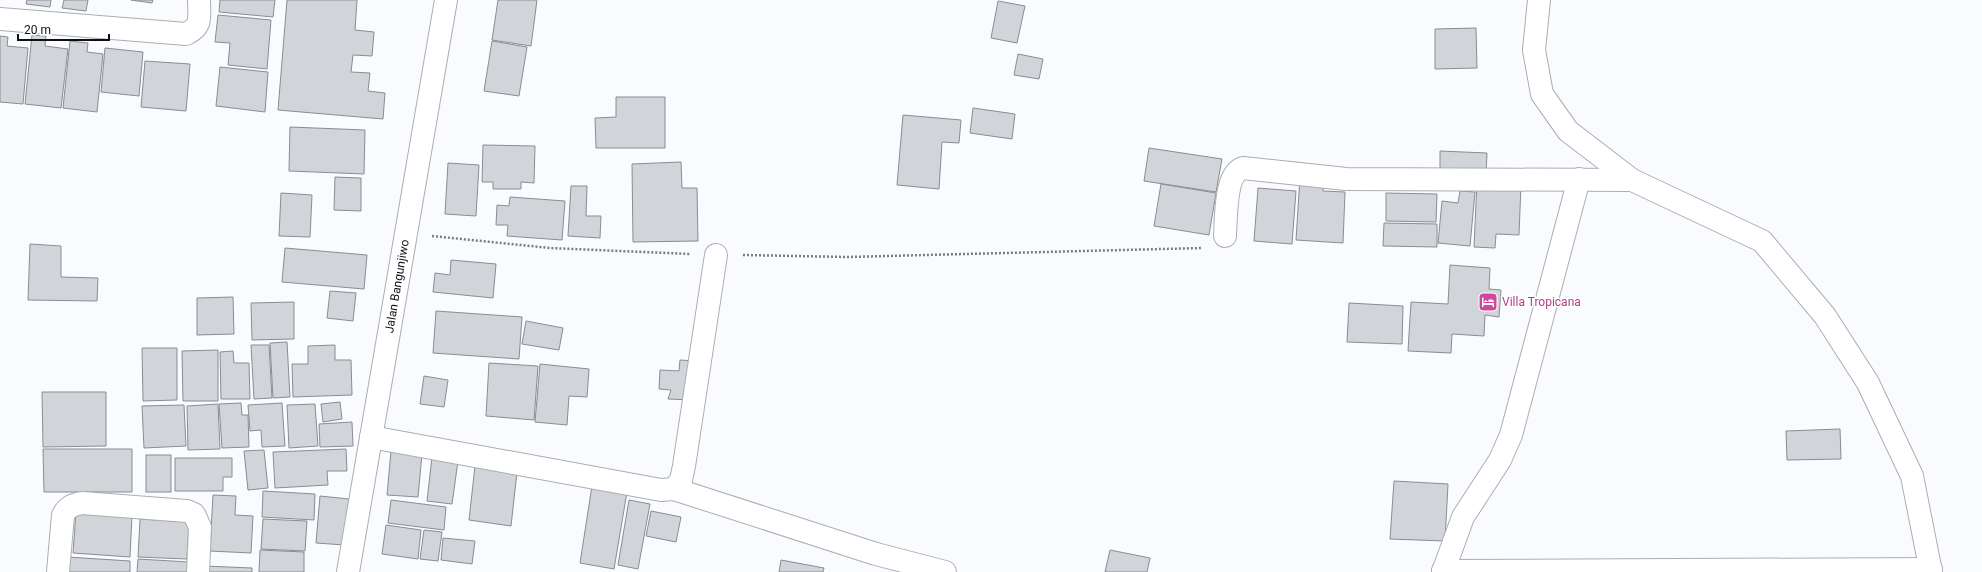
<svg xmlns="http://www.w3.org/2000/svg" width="1982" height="572" font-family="Roboto,sans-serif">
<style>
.building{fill:#d1d4d9;stroke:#898c91}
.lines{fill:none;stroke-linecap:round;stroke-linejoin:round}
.minor-casing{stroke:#abadb2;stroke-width:24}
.major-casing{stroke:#abadb2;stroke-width:24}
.path{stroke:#7a7b7d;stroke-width:2.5;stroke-dasharray:2 2;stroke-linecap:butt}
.minor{stroke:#fff;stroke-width:22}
.major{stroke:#fff;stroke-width:22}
.labels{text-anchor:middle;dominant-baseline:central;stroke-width:3;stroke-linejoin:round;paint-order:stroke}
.street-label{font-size:12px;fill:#0e0f10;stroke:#fff}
.hotel-label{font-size:12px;fill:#b23c85;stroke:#fff;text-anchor:start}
</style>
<rect width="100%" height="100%" fill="#fafbff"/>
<g class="building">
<polygon points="27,0 51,0 50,7 26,4"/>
<polygon points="64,0 88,0 86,11 62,8"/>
<polygon points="131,0 153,0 152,3"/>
<polygon points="220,0 275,0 273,17 219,12"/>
<polygon points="287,0 357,0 355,30 374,32 372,56 353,55 351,72 370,73 368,91 385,93 383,119 278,110"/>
<polygon points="498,0 537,0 531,46 492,40"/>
<polygon points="998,1 1025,6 1017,43 991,38"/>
<polygon points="218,15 271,20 267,69 228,65 230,43 215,42"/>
<polygon points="1476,28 1477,68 1435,69 1435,29"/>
<polygon points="32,35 46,36 45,46 68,49 61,108 25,104"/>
<polygon points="0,36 8,37 7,46 28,48 23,104 0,102"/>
<polygon points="70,41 88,43 87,52 103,54 97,112 63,108"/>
<polygon points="492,41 527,47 519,96 484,91"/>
<polygon points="105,48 143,52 139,96 101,92"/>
<polygon points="1018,54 1043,59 1039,79 1014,75"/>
<polygon points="145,61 190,64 186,111 141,107"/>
<polygon points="220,67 268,72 265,112 216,106"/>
<polygon points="616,97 665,97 665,148 596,148 595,118 616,117"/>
<polygon points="973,108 1015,114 1012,139 970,133"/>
<polygon points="903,115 961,120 959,143 942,142 939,189 897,185"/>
<polygon points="290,127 365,130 364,174 289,171"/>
<polygon points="483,145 535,146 534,183 521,182 521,189 493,189 493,182 482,182"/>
<polygon points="1149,148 1222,159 1216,192 1144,181"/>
<polygon points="1440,151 1487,153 1486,175 1440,173"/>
<polygon points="681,162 682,188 697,188 698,241 633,242 632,164"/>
<polygon points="448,163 479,165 476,216 445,214"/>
<polygon points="335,177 361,178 361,211 334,210"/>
<polygon points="1300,177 1324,178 1323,191 1345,192 1343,243 1296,240"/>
<polygon points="1477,182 1521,184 1519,235 1496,234 1495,248 1474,247"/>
<polygon points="1161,184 1216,193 1209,235 1154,226"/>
<polygon points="571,186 587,186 586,216 601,216 600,238 568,236"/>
<polygon points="1258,188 1296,191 1292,244 1254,241"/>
<polygon points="1460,191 1475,192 1470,246 1438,243 1442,201 1458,203"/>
<polygon points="281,193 312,195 310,237 279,236"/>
<polygon points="1386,193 1437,194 1436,222 1386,221"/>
<polygon points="510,197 565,201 562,240 507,236 508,225 496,225 497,205 509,206"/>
<polygon points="1384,223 1437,224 1437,247 1383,246"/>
<polygon points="30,244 61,246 61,277 98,278 97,301 28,300"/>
<polygon points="285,248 367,255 364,289 282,282"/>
<polygon points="451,260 496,264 493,298 433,292 435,273 450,275"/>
<polygon points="1450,265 1490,268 1489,289 1501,290 1499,317 1485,315 1484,336 1452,334 1451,353 1408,351 1411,302 1448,304"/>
<polygon points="330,291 356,293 353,321 327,318"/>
<polygon points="233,297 234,334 197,335 197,298"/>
<polygon points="294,302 294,339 252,340 251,303"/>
<polygon points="1349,303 1403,306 1402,344 1347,342"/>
<polygon points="436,311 522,317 519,359 433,353"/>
<polygon points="526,321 563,328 559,350 522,344"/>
<polygon points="287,342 290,397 273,398 270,343"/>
<polygon points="251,345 269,345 272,398 254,399"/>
<polygon points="335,345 335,360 351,360 352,395 293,397 292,364 308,364 308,346"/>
<polygon points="142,348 177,348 177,400 143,401"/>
<polygon points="218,350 218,401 183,401 182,351"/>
<polygon points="233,351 234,363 249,363 250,399 221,399 220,352"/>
<polygon points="680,360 695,361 692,400 668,399 671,390 659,389 660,370 679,371"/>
<polygon points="489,363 538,366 534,420 486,416"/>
<polygon points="540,364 589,369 587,397 569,396 567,425 535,422"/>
<polygon points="424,376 448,380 444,407 420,404"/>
<polygon points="42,392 106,392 106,446 43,447"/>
<polygon points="340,402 342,419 323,422 321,404"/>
<polygon points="241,403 242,415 248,415 249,447 222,448 219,404"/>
<polygon points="282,403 285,446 262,447 261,430 250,431 248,405"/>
<polygon points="218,404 220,449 188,450 187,406"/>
<polygon points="315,404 318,446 289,448 287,405"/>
<polygon points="184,405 186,446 144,448 142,406"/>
<polygon points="352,422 353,446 320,447 319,424"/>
<polygon points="1840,429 1841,459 1787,460 1786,431"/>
<polygon points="43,449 132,449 132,492 44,492"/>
<polygon points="346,449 347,471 327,471 328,485 275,488 273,452"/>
<polygon points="264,450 268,488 248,490 244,451"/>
<polygon points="391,451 422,454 418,497 387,495"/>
<rect x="146" y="455" width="25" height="37"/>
<polygon points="432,457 458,461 452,504 427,501"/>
<polygon points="175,458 232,458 232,477 223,477 223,491 175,491"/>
<polygon points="475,466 517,472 511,526 469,520"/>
<polygon points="1394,481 1448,484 1445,541 1390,539"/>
<polygon points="592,486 627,492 614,569 580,563"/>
<polygon points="263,491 315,494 314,520 262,517"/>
<polygon points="213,495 236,496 235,515 253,516 251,553 210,551"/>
<polygon points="320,496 349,499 345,545 316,543"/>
<polygon points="391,500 446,507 444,530 388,523"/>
<polygon points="629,500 650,504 638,569 618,565"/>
<polygon points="651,511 681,517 676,542 646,536"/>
<polygon points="76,512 132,515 130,557 73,553"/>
<polygon points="140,519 189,522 187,559 138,557"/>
<polygon points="263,519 307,521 305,551 261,549"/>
<polygon points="386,525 421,530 418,559 382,554"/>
<polygon points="424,530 442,532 438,561 420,559"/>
<polygon points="443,538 475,541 472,564 441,560"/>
<polygon points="260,550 304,552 304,572 259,572"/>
<polygon points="1110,550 1150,558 1147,572 1105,572"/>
<polygon points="68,557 130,561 130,572 67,572"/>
<polygon points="138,559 189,562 188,572 137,572"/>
<polygon points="781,560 824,568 823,572 779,572"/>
<polygon points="205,566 252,568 252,572 205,572"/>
</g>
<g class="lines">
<defs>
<g id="minor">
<polyline points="1539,0 1534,50 1542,94 1568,131 1632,180 1762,241 1825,316 1868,383 1912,476 1931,572"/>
<path d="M0,19L186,34C203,26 199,17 199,0"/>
<path d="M1225,236C1226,219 1225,173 1243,168L1346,179L1632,180"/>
<polyline points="371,437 661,490 674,489 681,480 684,466 716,255"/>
<polyline points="674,489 876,554 945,572"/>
<polyline points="1443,571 1931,569"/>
<path d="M58,572L63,515C68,506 73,505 82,503L187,511L194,514L200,527L198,572"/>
<polyline points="1443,572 1463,517 1500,460 1511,435 1579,179"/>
</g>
<g id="major">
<path id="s1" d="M348,572L446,0"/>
</g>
</defs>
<use href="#minor" class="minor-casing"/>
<use href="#major" class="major-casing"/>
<g class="path">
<polyline points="432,236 550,248 690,254"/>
<polyline points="743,255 847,257 1202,248"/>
</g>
<use href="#minor" class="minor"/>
<use href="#major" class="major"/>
</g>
<defs>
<symbol id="hotel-square" viewBox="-11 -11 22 22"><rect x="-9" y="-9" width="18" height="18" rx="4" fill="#d1479c" stroke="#fff"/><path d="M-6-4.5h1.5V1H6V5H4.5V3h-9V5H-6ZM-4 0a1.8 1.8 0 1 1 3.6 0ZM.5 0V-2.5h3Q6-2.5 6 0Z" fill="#fff"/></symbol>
</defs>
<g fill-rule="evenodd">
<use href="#hotel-square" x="1477" y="291" width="22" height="22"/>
</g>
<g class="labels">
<g class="street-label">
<text stroke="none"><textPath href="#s1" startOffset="290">Jalan Bangunjiwo</textPath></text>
</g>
<g class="hotel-label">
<text x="1502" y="302">Villa Tropicana</text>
</g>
</g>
<path d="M18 34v6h91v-6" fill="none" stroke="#0e0f10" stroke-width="2"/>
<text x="24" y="34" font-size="12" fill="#0e0f10" stroke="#ffffff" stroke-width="3" paint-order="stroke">20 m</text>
</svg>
